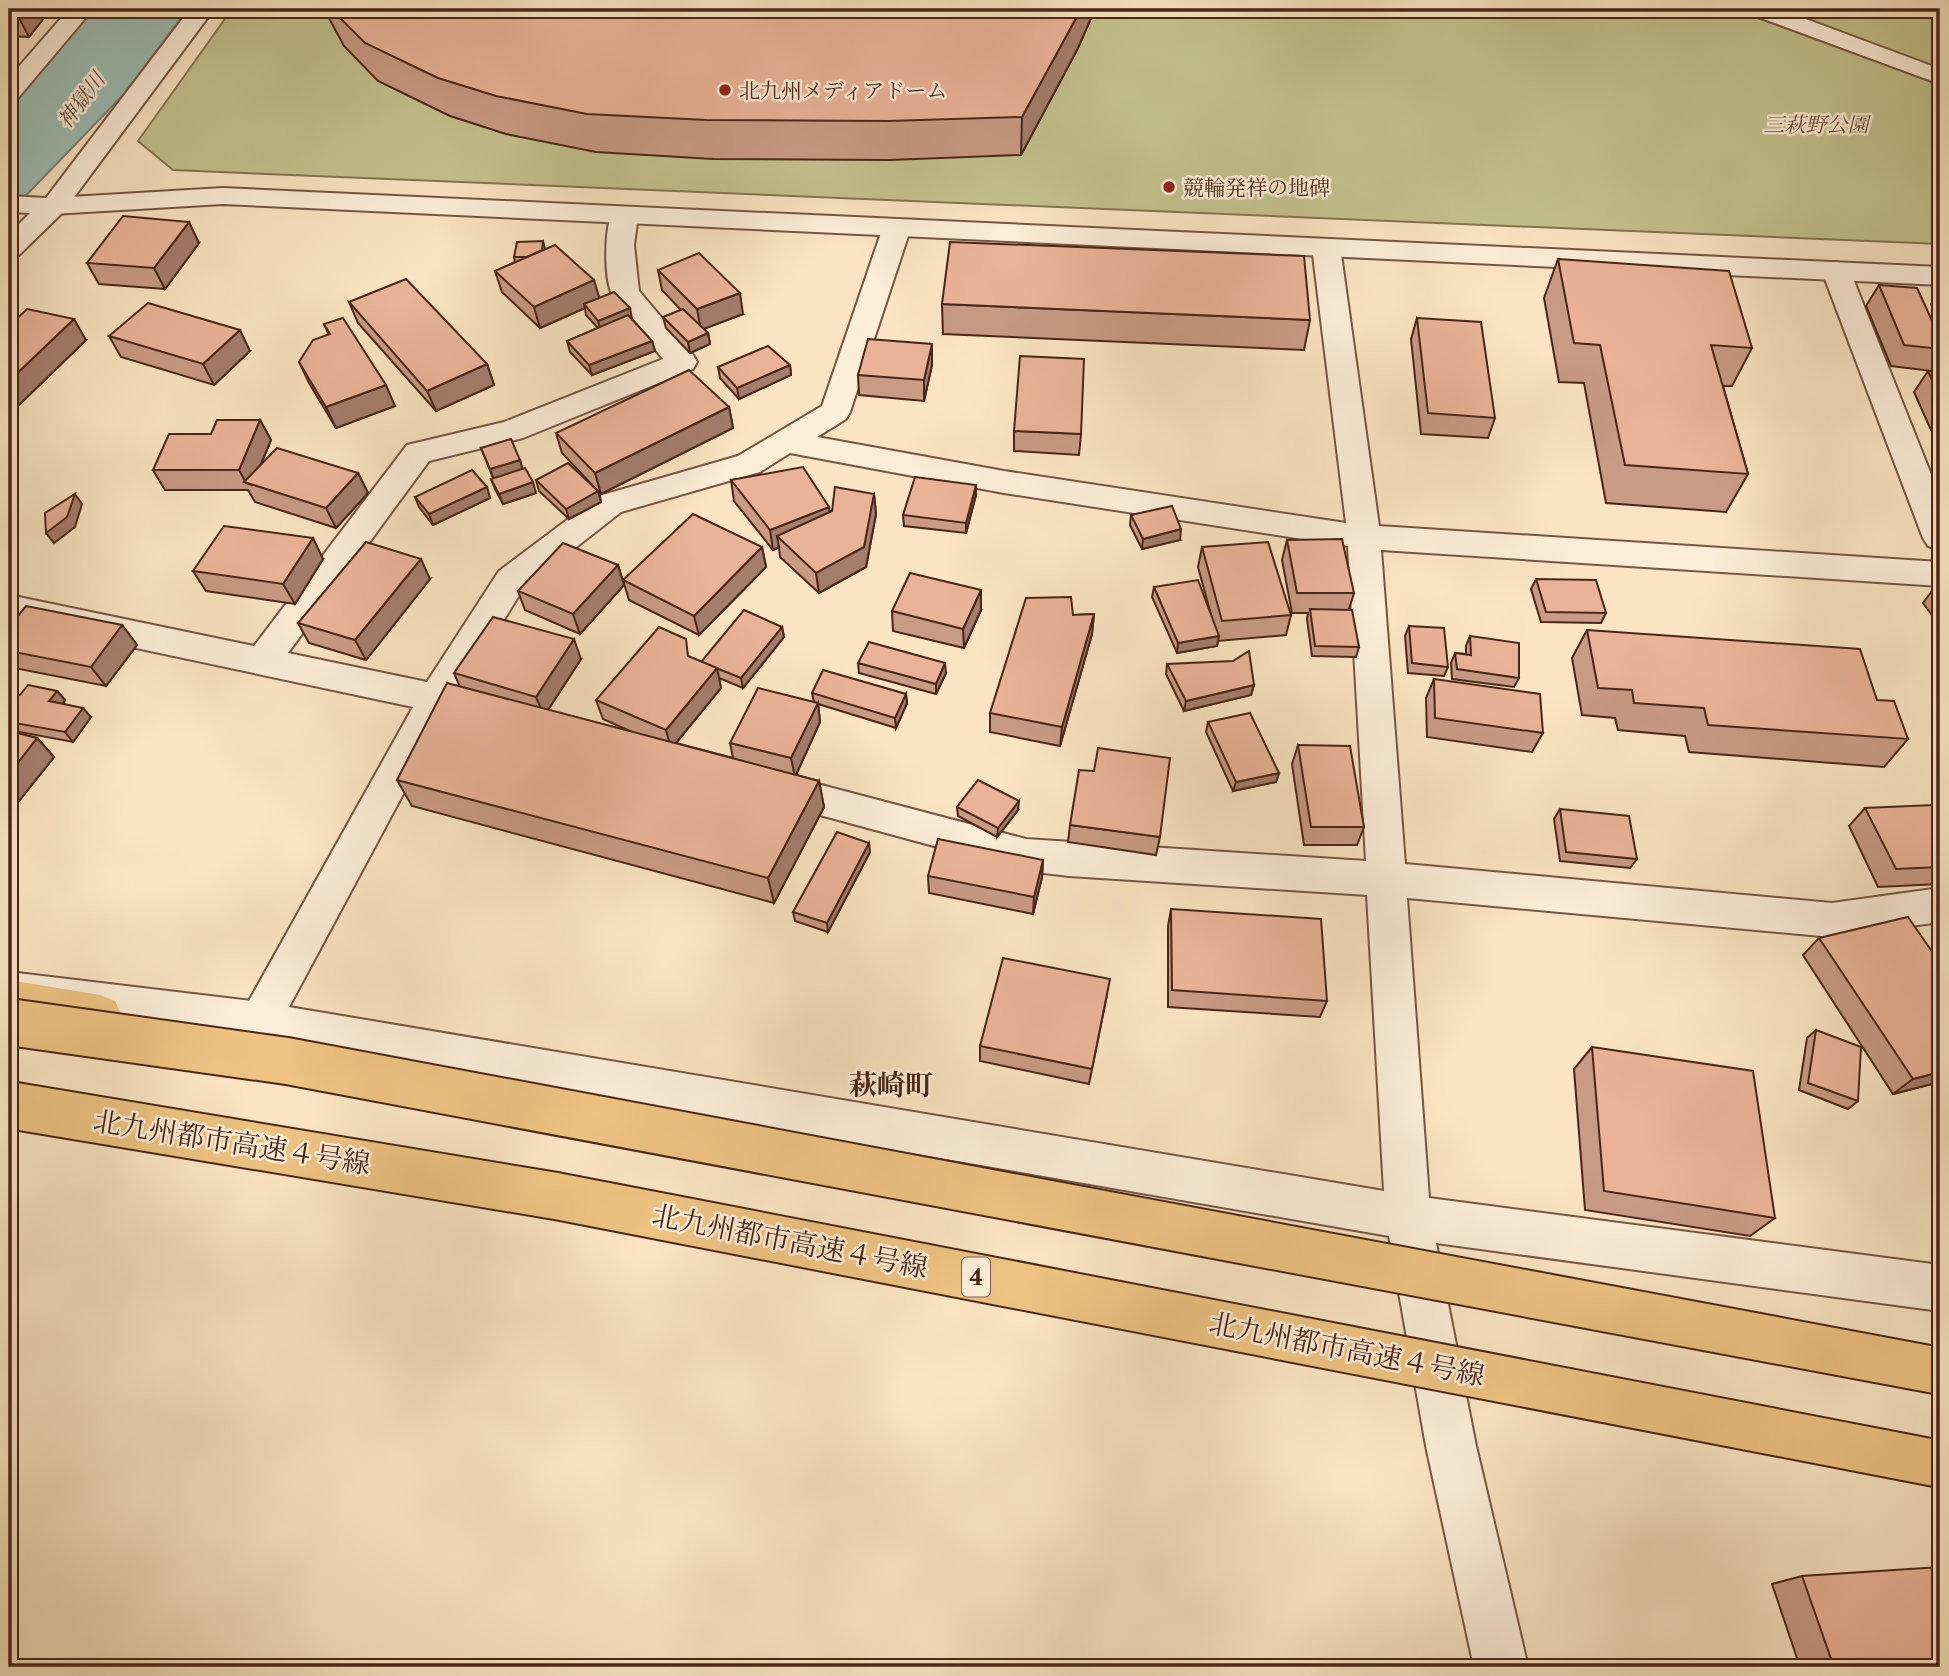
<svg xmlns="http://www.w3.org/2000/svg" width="1949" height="1676" font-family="'Libre Caslon Text','Noto Serif JP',serif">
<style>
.green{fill:#c4c28f;stroke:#867453;stroke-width:2}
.water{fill:#9ebeb7;stroke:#7c8177;stroke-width:2}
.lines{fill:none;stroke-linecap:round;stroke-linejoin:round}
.pedestrian-casing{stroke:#755642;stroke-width:4}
.minor-casing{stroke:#755642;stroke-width:4}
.tertiary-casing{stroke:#755642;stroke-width:4}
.motorway-casing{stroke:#492617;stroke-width:4}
.pedestrian{fill:#fcedd8;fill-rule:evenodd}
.minor{fill:#fcedd8;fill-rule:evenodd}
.tertiary{fill:#fcedd8;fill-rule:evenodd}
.motorway{fill:#edc282;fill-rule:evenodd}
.motorway-bridge-casing{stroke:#492617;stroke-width:50;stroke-linecap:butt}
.motorway-bridge{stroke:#edc282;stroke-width:46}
.wall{fill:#c99a84;stroke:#492617;stroke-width:2}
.shaded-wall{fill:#a47d6b;stroke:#492617;stroke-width:2}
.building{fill:#eab399;stroke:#492617;stroke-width:2}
.poi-dot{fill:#8f2418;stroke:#fcedd8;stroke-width:2.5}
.labels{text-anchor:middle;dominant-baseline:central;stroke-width:5;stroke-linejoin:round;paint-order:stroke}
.far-poi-label{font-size:21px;fill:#492617;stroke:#fcedd8;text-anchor:start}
.far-water-label{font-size:21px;font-style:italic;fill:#5e4c3f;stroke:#fcedd8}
.far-park-label{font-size:21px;font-style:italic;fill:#684d35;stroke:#fcedd8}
.shield{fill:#fcedd8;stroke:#7f6251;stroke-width:2}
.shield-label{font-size:23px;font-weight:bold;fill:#492617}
.quarter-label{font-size:28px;font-weight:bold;fill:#492617;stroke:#fcedd8}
.near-street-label{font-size:28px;fill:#492617;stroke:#fcedd8}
</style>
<rect width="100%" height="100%" fill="#fae4c3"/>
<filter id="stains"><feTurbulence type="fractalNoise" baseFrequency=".00286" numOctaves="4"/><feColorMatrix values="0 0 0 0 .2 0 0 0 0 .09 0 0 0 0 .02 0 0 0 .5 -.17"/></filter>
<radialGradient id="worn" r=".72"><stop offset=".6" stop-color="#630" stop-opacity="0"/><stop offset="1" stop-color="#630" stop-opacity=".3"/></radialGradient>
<polygon class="green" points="232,9 1940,9 1940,244 173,170 138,141"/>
<polygon class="water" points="91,9 188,9 124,94 9,213 9,105"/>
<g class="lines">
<defs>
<polygon id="pedestrian" points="1746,9 1779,9 1940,69 1940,84 1750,14"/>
<g id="minor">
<polygon points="69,9 93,9 18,98 9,100 9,78"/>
<polygon points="190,9 214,9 63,212 19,255 9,257 9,234 30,213 9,212 9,196 46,198"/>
<path d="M624,207L634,209L638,215L634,245L639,291L693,355L697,362L693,369L523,438L429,461L288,653L427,682L499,571L599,496L738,456L822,406L883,227L887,221L897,219L907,221L911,227L850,412L846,419L817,437L1004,471L1346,523L1312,247L1316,241L1326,239L1336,241L1340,247L1379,526L1940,562V586L1381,550L1405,864L1832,903L1940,888V922L1832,937L1407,898L1429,1198L1940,1265V1311L1436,1243L1476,1446L1528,1667H1474L1426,1446L1389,1236L260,1040L245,1034L239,1021L245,1008L413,707L9,621V595L254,646L407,445L504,422L663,359C647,338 624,317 612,294C604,278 604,224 614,209ZM790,453L1004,493L1348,546L1366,861L1026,839L772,772L759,776L753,787L759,798L772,802L1026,871L1069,876L1367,895L1384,1191L289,1007L446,714L460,717L473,713L478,703L473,693L461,689L523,589L621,512L760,472Z"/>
<polygon points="1836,262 1846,265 1850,271 1940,497 1940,550 1928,546 1923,538 1822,271 1826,265"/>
</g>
<g id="tertiary">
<polygon points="223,188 1940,267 1940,285 223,204 53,214 43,212 40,206 43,200 53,198"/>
<polygon points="9,972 260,1002 275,1008 281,1021 275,1034 260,1040 9,1008"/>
</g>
<polygon id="motorway" points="9,980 100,995 115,1001 121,1014 115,1027 100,1033 9,1016"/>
</defs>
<use href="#pedestrian" class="pedestrian-casing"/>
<use href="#minor" class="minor-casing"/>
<use href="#tertiary" class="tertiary-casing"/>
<use href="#motorway" class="motorway-casing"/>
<use href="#pedestrian" class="pedestrian"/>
<use href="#minor" class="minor"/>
<use href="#tertiary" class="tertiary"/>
<use href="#motorway" class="motorway"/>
<defs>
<g id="motorway-bridge">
<polyline points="9,1022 287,1061 1940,1371"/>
<polyline points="9,1105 556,1196 1940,1464"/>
</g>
</defs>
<use href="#motorway-bridge" class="motorway-bridge-casing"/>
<use href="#motorway-bridge" class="motorway-bridge"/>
</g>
<g class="wall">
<polygon points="9,9 51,9 29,37 9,36"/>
<polygon points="324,9 1095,9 1078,48 1021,155 890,160 713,159 596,152 506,134 450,116 378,81 344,46"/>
<polygon points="543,241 545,249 599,298 632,319 652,341 655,351 592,375 570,352 567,341 598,328 586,315 585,308 540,328 502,292 495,271 515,262 514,257"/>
<polygon points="199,243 165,289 99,284 87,263"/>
<polygon points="1558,259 1752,348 1732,386 1723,386 1748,474 1726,512 1606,503 1584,383 1559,382 1544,298"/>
<polygon points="658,270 743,314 703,329 708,333 710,344 690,353 666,328 663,317 681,310 662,290"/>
<polygon points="1879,285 1940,338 1940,358 1932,371 1891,366 1866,306"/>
<polygon points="1940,290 1940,322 1931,304"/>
<polygon points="349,302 487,364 494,385 436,411 358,323"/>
<polygon points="942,304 1310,320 1304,350 943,334"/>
<polygon points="1417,318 1495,418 1488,438 1421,434 1411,339"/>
<polygon points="324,324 395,406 336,428 309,383 299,362 329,335"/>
<polygon points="9,326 86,340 18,406 9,404"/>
<polygon points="109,336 250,351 214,385 121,357"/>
<polygon points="790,365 791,375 739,399 720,378 718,367"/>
<polygon points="932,365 924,401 859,395 858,375"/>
<polygon points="1928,371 1940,372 1940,430 1931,430 1914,392"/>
<polygon points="729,407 733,428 601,494 599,491 601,502 569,519 539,491 536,480 597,490 562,453 556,433"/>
<polygon points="260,420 271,440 261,464 358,473 368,493 336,528 255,502 248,490 165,490 153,470 211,434"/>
<polygon points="1014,431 1081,434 1079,455 1014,451"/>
<polygon points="481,448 520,460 522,468 536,493 503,504 495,489 491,479 493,478"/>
<polygon points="731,480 829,512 874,494 876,514 866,567 819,593 780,557 779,547 773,550 734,501"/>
<polygon points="976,495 966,533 904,526 903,515"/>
<polygon points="415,497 490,498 433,525 419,507"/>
<polygon points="1131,515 1180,540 1142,549 1130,525"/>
<polygon points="1287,540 1354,593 1349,609 1359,647 1356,657 1312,656 1307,619 1308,613 1292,613 1282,560"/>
<polygon points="762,547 766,567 699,635 629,600 623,580"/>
<polygon points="1202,547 1291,615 1286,635 1218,641 1218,640 1217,646 1177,653 1152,597 1154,587 1211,615 1198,567"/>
<polygon points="323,559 295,604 206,591 193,571"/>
<polygon points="618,565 624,585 580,634 525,610 518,591"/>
<polygon points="430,579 366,660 309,643 298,623"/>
<polygon points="1536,579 1606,613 1601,623 1541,622 1531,589"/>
<polygon points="1938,583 1940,583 1940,626 1923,603"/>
<polygon points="981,610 964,648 893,631 892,611"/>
<polygon points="1094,614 1092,634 1060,746 990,732 990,713 1073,615"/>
<polygon points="122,625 137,645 106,686 9,667 9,627"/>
<polygon points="1409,626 1448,667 1444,676 1408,673 1405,636"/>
<polygon points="782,627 784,637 743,688 719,678 721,688 676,743 733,758 730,743 814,702 812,693 906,694 907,703 896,728 818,704 820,722 796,775 819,781 824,807 774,903 412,806 397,780 460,687 454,673 581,659 548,710 632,732 603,719 596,700 690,657 701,662"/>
<polygon points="1587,630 1877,700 1908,739 1884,767 1689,752 1685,736 1618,730 1615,718 1582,715 1572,658"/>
<polygon points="1470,636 1519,678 1514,687 1452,679 1451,663 1455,653 1466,654 1466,646"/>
<polygon points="858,663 946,673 936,694 859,673"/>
<polygon points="1167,664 1254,685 1251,695 1184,711 1166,674"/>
<polygon points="1434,679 1543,733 1532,752 1427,737 1426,698"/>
<polygon points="57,691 65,700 63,704 91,717 73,742 9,730 9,693 20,695"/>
<polygon points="1208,722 1279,773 1276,782 1233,791 1206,732"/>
<polygon points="9,731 37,738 54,757 19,801 9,799"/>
<polygon points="1298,745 1364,827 1357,845 1304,845 1292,764"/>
<polygon points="957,807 1018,810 997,837 958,816"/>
<polygon points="1865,808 1940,817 1940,884 1878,887 1849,826"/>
<polygon points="1560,809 1637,859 1630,868 1560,861 1554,819"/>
<polygon points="1070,825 1160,837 1156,855 1068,842"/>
<polygon points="870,852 828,932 795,921 793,912"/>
<polygon points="1043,860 1042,877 1033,914 929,893 928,876"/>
<polygon points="1171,909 1327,1001 1320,1017 1168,1007 1168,926"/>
<polygon points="1819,938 1940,1082 1893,1094 1803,955"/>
<polygon points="1107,995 1089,1084 980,1061 980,1046"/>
<polygon points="1816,1030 1858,1101 1848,1109 1799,1090 1807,1038"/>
<polygon points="1592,1047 1775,1218 1750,1236 1585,1210 1574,1069"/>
<polygon points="1802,1576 1940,1667 1800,1667 1772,1584"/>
</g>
<g class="shaded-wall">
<polygon points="24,9 51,9 29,37 18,16"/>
<polygon points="1081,9 1095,9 1078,48 1021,155 1022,117"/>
<polygon points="189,222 199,243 165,289 154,268"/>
<polygon points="594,280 600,300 584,304 585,308 540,328 534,307"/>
<polygon points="740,293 743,314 701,330 697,309"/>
<polygon points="630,308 632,319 601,331 598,321"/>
<polygon points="74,319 86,340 18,406 9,393 9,381"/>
<polygon points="240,330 250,351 214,385 203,364"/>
<polygon points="708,333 710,344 690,353 688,342"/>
<polygon points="652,341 655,351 592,375 589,365"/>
<polygon points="932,344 932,365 924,401 924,380"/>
<polygon points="487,364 494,385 436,411 427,391"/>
<polygon points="790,365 791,375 739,399 737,388"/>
<polygon points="386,385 395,406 336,428 326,407"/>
<polygon points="729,407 733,428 601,494 595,473"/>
<polygon points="260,420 271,440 252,485 246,483 239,470"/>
<polygon points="520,460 523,471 494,480 490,469"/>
<polygon points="358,473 368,493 336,528 326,508"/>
<polygon points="533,482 536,493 503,504 499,494"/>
<polygon points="976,485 976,495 966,533 966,523"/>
<polygon points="487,487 490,498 433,525 429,514"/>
<polygon points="598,491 601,502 569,519 566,509"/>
<polygon points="75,494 82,504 75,527 54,543 46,533"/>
<polygon points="874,494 876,514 866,567 819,593 816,573"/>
<polygon points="829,507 831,527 777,536 779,547 773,550 770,530"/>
<polygon points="1181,529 1180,540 1142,549 1143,539"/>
<polygon points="313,538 323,559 295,604 283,584"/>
<polygon points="762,547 766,567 699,635 694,616"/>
<polygon points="421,559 430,579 366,660 355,640"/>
<polygon points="618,565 624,585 580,634 573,614"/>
<polygon points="981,590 981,610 964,648 963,629"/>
<polygon points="1094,614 1092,634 1060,746 1062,727"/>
<polygon points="122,625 137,645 106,686 91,667"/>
<polygon points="782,627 784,637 743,688 741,678"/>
<polygon points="1219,636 1217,646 1177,653 1178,643"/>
<polygon points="574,639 581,659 544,716 536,697"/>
<polygon points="945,663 946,673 936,694 936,684"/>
<polygon points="717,668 721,688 671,749 666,730"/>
<polygon points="1254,685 1251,695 1184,711 1186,701"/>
<polygon points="57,691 65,700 57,711 49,701"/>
<polygon points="906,694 907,703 896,728 895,718"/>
<polygon points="818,703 820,722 795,777 791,758"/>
<polygon points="83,708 91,717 73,742 65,732"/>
<polygon points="37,738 54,757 19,801 9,790 9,774"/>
<polygon points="1279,773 1276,782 1233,791 1236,782"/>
<polygon points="819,781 824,807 774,903 768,878"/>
<polygon points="1019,801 1018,810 997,837 998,828"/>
<polygon points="869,843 870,852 828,932 827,923"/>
<polygon points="1043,860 1042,877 1033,914 1034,897"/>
<polygon points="1940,1072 1940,1082 1893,1094 1913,1079"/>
</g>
<g class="building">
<polygon points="9,9 24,9 18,16 9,16"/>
<polygon points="331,9 1081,9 1022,117 888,121 707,120 587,114 496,96 438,78 365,43"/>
<polygon points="123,216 189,222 154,268 87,263"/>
<polygon points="543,241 542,250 527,257 514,257 517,242"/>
<polygon points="950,242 1304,256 1310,320 942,304"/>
<polygon points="555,245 594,280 534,307 495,271"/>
<polygon points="699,253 740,293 697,309 658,270"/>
<polygon points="1558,259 1729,271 1752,348 1711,345 1748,474 1625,465 1600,345 1574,343"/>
<polygon points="406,279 487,364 427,391 349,302"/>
<polygon points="1879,285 1917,288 1940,338 1940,349 1904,345"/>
<polygon points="614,292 630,308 598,321 584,304"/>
<polygon points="148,303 240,330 203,364 109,336"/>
<polygon points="27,309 74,319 9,381 9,326"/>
<polygon points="683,309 708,333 688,342 663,317"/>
<polygon points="628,315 652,341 589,365 567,341"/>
<polygon points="343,318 386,385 326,407 299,362 313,340 330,334 324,324"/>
<polygon points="1417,318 1481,322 1495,418 1428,413"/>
<polygon points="868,339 932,344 924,380 858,375"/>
<polygon points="768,346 790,365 737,388 718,367"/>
<polygon points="1020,356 1084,359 1081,434 1014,431"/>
<polygon points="689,370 729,407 595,473 556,433"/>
<polygon points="1928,371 1940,372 1940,398"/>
<polygon points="217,420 260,420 239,470 153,470 169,434 211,434"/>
<polygon points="511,439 520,460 490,469 481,448"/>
<polygon points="277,448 358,473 326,508 244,482"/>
<polygon points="568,463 598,491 566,509 536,480"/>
<polygon points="803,467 829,507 770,530 731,480"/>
<polygon points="525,468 533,482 499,494 491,479"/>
<polygon points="472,470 487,487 429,514 415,497"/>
<polygon points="915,477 976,485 966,523 903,515"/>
<polygon points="835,487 874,494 864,547 816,573 777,536 832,511"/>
<polygon points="75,494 67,517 46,533 45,513"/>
<polygon points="1172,506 1181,529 1143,539 1131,515"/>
<polygon points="693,514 762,547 694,616 623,580"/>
<polygon points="224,526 313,538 283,584 193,571"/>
<polygon points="1342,539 1354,593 1297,593 1287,540"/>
<polygon points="366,542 421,559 355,640 298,623"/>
<polygon points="1268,542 1291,615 1222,621 1202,547"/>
<polygon points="563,543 618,565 573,614 518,591"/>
<polygon points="910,573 981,590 963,629 892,611"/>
<polygon points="1536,579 1596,580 1606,613 1546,612"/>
<polygon points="1198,580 1219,636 1178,643 1154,587"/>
<polygon points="1071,597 1073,615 1094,614 1062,727 990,713 1026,598"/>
<polygon points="26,606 122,625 91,667 9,651 9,627"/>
<polygon points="1310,609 1352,610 1359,647 1315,646"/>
<polygon points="744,610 782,627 741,678 701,662"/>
<polygon points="493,617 574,639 536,697 454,673"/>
<polygon points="1409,626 1444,628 1448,667 1412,663"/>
<polygon points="659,627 686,639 688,656 717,668 666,730 596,700"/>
<polygon points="1587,630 1860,649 1877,700 1894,701 1908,739 1708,725 1704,708 1634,703 1632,690 1598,688"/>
<polygon points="1470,636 1519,643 1519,678 1457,669 1455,653 1471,655"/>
<polygon points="869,642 945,663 936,684 858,663"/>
<polygon points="1249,651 1254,685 1186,701 1167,664 1233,661"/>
<polygon points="823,670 906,694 895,718 812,693"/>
<polygon points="1434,679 1540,694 1543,733 1435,718"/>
<polygon points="447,683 819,781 768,878 397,780"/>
<polygon points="28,685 57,691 49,701 83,708 65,732 9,722 9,693 20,695"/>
<polygon points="758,688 818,703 791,758 730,743"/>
<polygon points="1250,713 1279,773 1236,782 1208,722"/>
<polygon points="9,731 37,738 9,774"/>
<polygon points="1298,745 1350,746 1364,827 1311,827"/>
<polygon points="1098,748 1170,758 1160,837 1070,825 1079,770 1094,771"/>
<polygon points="978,780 1019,801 998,828 957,807"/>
<polygon points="1934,805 1940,817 1940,867 1896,869 1865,808"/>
<polygon points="1560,809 1629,816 1637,859 1566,852"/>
<polygon points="837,832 869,843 827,923 793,912"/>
<polygon points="938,839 1043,860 1034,897 928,876"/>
<polygon points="1171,909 1321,919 1327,1001 1172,990"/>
<polygon points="1908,917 1940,963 1940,1072 1913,1079 1819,938"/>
<polygon points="1003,958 1110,979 1092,1069 980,1046"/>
<polygon points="1816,1030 1861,1047 1858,1101 1808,1083"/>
<polygon points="1592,1047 1753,1071 1775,1218 1604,1191"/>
<polygon points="1940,1567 1940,1667 1834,1667 1802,1576"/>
</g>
<g class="poi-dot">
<circle cx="725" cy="90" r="7"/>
<circle cx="1169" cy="187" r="7"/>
</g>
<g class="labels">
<g class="far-poi-label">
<text x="739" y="90">北九州メディアドーム</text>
<text x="1183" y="187">競輪発祥の地碑</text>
</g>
<g class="far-water-label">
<text transform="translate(81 100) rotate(-53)">神獄川</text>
</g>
<g class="far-park-label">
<text x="1816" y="124">三萩野公園</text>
</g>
<rect class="shield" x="962" y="1257.5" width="28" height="39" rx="5"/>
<g class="shield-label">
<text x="976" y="1277">4</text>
</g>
<g class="quarter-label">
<text x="891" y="1085">萩崎町</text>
</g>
<g class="near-street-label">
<text transform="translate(232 1142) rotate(9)">北九州都市高速４号線</text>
<text transform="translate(790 1241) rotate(11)">北九州都市高速４号線</text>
<text transform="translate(1347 1349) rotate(11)">北九州都市高速４号線</text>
</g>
</g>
<rect width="1949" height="1676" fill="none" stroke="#fae4c3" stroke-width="35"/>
<rect x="10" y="10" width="1928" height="1655" fill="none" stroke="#492617" stroke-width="3.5"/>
<rect x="18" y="18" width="1914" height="1641" fill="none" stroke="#492617" stroke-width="2"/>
<rect width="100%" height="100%" filter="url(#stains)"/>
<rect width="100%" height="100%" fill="url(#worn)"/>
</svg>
